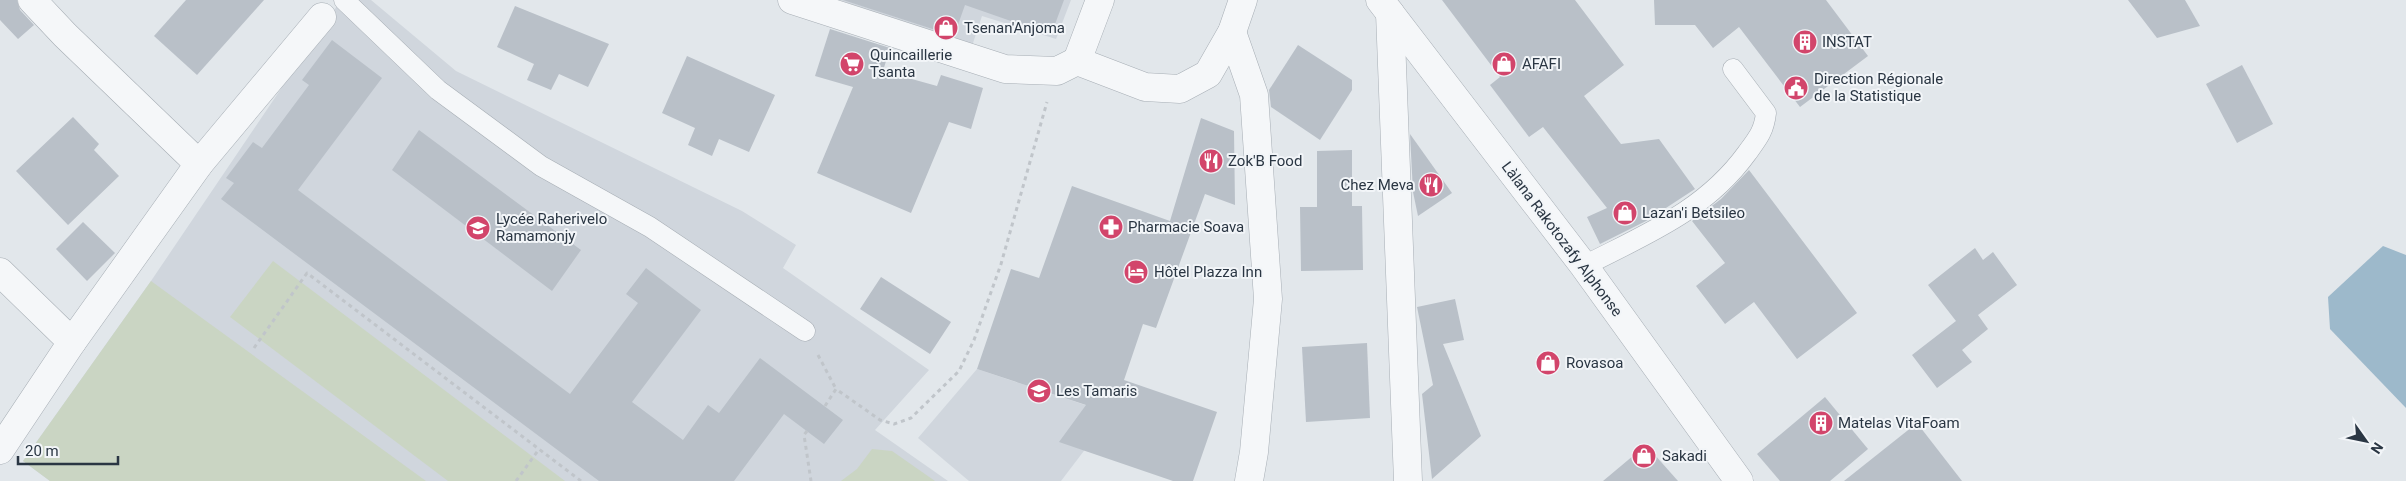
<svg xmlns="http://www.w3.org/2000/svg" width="2406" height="481" font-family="Roboto,sans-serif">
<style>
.built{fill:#d0d6dd}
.green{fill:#cad5c3}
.water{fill:#9db9cb}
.building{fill:#b9c0c8}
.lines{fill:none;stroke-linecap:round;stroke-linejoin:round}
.service-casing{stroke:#a7aeb5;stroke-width:21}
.pedestrian-casing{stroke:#a7aeb5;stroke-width:29}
.minor-casing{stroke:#a7aeb5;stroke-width:29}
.tertiary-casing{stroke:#a7aeb5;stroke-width:29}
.path{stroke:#c0c5ca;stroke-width:3;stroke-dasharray:4 4;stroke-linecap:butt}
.service{stroke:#f5f7f9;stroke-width:20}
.pedestrian{stroke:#f5f7f9;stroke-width:28}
.minor{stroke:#f5f7f9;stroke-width:28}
.tertiary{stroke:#f5f7f9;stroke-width:28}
.labels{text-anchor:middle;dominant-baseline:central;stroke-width:4;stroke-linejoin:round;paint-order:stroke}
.poi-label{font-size:15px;fill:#2a3643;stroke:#f2f5f8;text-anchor:start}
.street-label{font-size:15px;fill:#2a3643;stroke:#f2f5f8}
</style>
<rect width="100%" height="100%" fill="#e2e7eb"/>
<g class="built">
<polygon points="341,0 371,0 456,71 742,211 796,245 783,268 929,370 875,430 948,481 50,481 23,461 151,281"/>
<polygon points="840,0 1071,0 1056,39 982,16 971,49"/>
<polygon points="977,369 1112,414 1061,481 969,481 918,438"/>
</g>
<g class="green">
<polygon points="273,261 565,481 448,481 230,317"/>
<polygon points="151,281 426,481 50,481 23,461"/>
<polygon points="872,449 892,451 935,481 841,481 857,469"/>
</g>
<polygon class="water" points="2383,246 2406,255 2406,408 2330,329 2328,297"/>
<g class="building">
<polygon points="0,0 17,0 20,10 34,25 18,39 0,20"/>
<polygon points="186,0 264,0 197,75 154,36"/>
<polygon points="843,0 1064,0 1051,35 965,5 954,36"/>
<polygon points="1442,0 1575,0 1624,65 1584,96 1621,144 1659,139 1695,189 1646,221 1600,244 1587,217 1607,208 1543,127 1529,137 1490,85 1500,77"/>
<polygon points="1654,0 1826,0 1868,56 1800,107 1739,27 1713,48 1695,25 1655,25"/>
<polygon points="2128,0 2185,0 2200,26 2157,38"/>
<polygon points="515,6 609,44 588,87 559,74 551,90 527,80 534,64 497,47"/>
<polygon points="830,29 890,48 883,71 937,86 941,75 983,88 971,129 949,122 911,213 817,173 853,87 815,76"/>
<polygon points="332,40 382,78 298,190 570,394 638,303 626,294 646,268 701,310 632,402 683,440 708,405 719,413 760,358 843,420 824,444 784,414 734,481 599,481 221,199 234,183 226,178 253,142 262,148 309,85 302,80"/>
<polygon points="1298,45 1352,80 1352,90 1320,140 1271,107 1269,90"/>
<polygon points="687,56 775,95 749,152 719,139 712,156 688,145 695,128 662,113"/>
<polygon points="2242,65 2273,124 2237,143 2206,84"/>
<polygon points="73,117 99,144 94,150 119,176 68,225 16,171"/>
<polygon points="1201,118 1234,131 1235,205 1205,194 1156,328 1143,324 1124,380 1217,412 1193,481 1173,481 1059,442 1086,405 977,369 1011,269 1039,278 1072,186 1170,221"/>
<polygon points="419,130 581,250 552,291 392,170"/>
<polygon points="1410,134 1452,193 1418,216 1413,192"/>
<polygon points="1352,150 1352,206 1362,206 1363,270 1301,271 1300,207 1317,207 1317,151"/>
<polygon points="1749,170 1857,313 1797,359 1754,302 1725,324 1696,286 1725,263 1692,221 1721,199"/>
<polygon points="83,222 115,253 87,281 56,249"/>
<polygon points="1975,248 1983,260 1993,252 2017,285 1978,315 1988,329 1962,350 1972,362 1937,388 1912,355 1956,321 1928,285"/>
<polygon points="881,277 951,322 930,354 860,309"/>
<polygon points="1455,299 1464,340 1443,344 1481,436 1432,479 1422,394 1433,385 1417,307"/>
<polygon points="1367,343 1370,418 1306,422 1302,347"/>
<polygon points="1825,397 1868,449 1830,481 1780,481 1757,454"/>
<polygon points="1917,423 1962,481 1844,481"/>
<polygon points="1646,445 1678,481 1603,481"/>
</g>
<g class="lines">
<defs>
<g id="service">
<polyline points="344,0 438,90 541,166 650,227 805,331"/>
<path d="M1584,266C1646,234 1705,211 1747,153C1758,138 1764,131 1766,113L1733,69"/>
</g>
<polyline id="pedestrian" points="0,450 72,342 199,164 322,17"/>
<g id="minor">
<polyline points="32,0 65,35 199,164"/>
<polyline points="792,0 1005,69 1057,71 1077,61"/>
<polyline points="1100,0 1077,61 1145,87 1180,89 1208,74 1232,32 1243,0"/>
<polyline points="1390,13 1408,481"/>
<polyline points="1232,32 1254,95 1268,299 1254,452 1249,481"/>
<polyline points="0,272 72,342"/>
</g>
<polyline id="tertiary" points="1380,0 1584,266 1739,481"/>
</defs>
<use href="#service" class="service-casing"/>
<use href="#pedestrian" class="pedestrian-casing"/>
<use href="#minor" class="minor-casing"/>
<use href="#tertiary" class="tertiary-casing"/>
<g class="path">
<polyline points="254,348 307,273 581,481"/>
<polyline points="818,355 836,389"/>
<polyline points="825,406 836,389 880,420 894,424 911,418 959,371 974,340 1001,264 1047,102"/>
<polyline points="807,431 804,435 811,481"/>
<polyline points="516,481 539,449"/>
</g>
<use href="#service" class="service"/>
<use href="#pedestrian" class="pedestrian"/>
<use href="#minor" class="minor"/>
<use href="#tertiary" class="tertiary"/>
</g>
<defs>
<symbol id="shop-disc" viewBox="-11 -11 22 22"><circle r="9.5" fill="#d2456b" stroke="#f2f5f8"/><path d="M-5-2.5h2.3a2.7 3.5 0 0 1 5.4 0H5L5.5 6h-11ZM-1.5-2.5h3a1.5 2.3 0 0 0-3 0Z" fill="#fff"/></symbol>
<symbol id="building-disc" viewBox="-11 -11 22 22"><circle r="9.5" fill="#d2456b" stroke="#f2f5f8"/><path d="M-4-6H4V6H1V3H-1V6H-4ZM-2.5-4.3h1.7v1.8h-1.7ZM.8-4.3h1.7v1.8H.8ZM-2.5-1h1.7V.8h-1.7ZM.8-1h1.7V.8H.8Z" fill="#fff"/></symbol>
<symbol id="supermarket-disc" viewBox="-11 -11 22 22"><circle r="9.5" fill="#d2456b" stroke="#f2f5f8"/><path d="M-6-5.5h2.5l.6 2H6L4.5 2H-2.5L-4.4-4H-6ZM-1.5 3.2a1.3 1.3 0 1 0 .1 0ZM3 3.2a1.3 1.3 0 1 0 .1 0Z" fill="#fff"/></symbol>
<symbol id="civic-disc" viewBox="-11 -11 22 22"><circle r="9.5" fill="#d2456b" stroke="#f2f5f8"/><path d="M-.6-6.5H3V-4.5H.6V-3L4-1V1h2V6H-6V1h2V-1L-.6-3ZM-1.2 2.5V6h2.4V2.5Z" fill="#fff"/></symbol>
<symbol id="restaurant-disc" viewBox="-11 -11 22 22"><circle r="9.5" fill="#d2456b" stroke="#f2f5f8"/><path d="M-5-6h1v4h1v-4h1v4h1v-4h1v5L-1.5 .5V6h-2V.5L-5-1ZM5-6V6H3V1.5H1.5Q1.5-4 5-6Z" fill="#fff"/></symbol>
<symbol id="pharmacy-disc" viewBox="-11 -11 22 22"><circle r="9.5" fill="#d2456b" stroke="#f2f5f8"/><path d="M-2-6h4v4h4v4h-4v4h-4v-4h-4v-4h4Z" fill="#fff"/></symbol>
<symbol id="school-disc" viewBox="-11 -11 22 22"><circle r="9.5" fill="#d2456b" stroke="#f2f5f8"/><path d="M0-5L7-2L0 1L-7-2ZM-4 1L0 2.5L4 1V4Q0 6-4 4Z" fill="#fff"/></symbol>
<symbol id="hotel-disc" viewBox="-11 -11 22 22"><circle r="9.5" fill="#d2456b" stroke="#f2f5f8"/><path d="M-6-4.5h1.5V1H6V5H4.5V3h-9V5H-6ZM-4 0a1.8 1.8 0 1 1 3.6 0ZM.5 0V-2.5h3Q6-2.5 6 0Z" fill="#fff"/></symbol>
</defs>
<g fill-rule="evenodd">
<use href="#shop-disc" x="932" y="14" width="28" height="28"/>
<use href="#building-disc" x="1791" y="28" width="28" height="28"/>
<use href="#supermarket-disc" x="838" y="50" width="28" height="28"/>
<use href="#shop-disc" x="1490" y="50" width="28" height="28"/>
<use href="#civic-disc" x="1782" y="74" width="28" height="28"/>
<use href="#restaurant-disc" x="1197" y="147" width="28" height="28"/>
<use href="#restaurant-disc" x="1417" y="171" width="28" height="28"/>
<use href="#shop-disc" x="1611" y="199" width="28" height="28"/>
<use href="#pharmacy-disc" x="1097" y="213" width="28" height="28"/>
<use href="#school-disc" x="464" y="214" width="28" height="28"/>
<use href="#hotel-disc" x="1122" y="258" width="28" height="28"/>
<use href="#shop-disc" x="1534" y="349" width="28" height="28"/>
<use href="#school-disc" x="1025" y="377" width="28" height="28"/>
<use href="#building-disc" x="1807" y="409" width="28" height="28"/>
<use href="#shop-disc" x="1630" y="442" width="28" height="28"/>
</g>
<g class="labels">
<g class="poi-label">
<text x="964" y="28">Tsenan'Anjoma</text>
<text x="1822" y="42">INSTAT</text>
<text x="870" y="55">Quincaillerie<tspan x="870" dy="17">Tsanta</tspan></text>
<text x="1522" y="64">AFAFI</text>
<text x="1814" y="79">Direction Régionale<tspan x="1814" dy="17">de la Statistique</tspan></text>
<text x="1228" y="161">Zok'B Food</text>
<text x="1414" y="185" text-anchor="end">Chez Meva</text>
<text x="1642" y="213">Lazan'i Betsileo</text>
<text x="496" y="219">Lycée Raherivelo<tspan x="496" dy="17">Ramamonjy</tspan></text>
<text x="1128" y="227">Pharmacie Soava</text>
<text x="1154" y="272">Hôtel Plazza Inn</text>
<text x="1566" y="363">Rovasoa</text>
<text x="1056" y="391">Les Tamaris</text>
<text x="1838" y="423">Matelas VitaFoam</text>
<text x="1662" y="456">Sakadi</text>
</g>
<g class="street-label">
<text transform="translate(1562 239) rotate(53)">Làlana Rakotozafy Alphonse</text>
</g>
</g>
<g transform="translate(2366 441) rotate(123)" stroke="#f2f5f8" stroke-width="4" paint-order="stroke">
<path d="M0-4L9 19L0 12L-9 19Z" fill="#2a3643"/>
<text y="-8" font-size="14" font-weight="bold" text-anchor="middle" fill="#2a3643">N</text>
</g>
<path d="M18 456v8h100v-8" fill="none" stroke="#2a3643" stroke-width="2.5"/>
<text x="25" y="456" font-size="15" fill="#2a3643" stroke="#f2f5f8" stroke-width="4" paint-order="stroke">20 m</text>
</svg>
